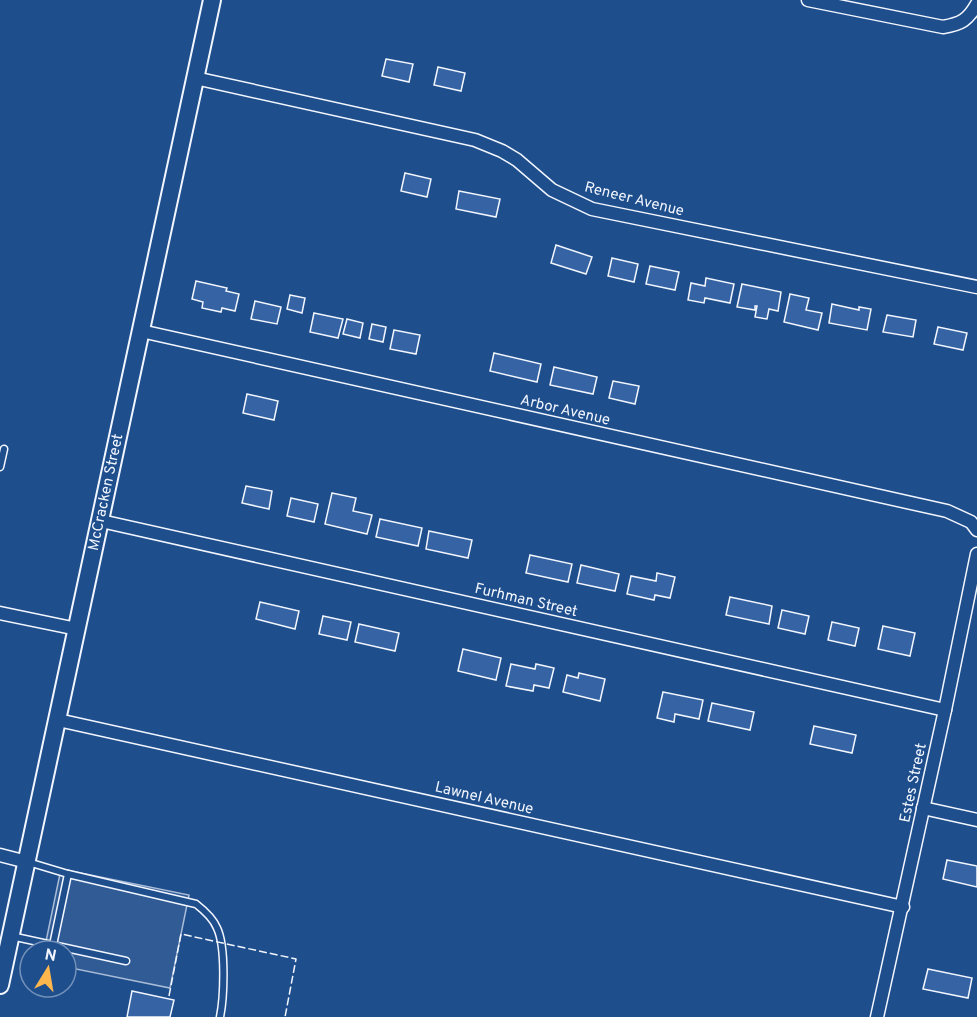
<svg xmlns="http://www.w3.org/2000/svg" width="977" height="1017" font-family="Overpass,sans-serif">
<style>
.built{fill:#305b95;stroke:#a8bbd7;stroke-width:1.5}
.building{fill:#3563a3;stroke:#f2f6ff;stroke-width:1.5}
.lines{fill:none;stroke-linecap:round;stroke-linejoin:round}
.service-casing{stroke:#f2f6ff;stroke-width:9}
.minor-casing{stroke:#f2f6ff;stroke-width:15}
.tertiary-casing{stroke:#f2f6ff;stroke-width:20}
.service{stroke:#1f4e8c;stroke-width:6}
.minor{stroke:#1f4e8c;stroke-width:12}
.tertiary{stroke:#1f4e8c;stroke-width:16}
.fence{stroke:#f2f6ff;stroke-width:1.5;stroke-dasharray:8 3;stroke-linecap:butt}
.labels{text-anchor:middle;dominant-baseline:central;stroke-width:4.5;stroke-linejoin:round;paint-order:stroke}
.street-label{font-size:15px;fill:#f2f6ff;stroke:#1f4e8c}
</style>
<rect width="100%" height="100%" fill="#1f4e8c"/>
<polygon class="built" points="61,869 189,895 170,988 66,967 66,951 44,951"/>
<g class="building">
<polygon points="386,59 413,64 409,82 382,76"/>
<polygon points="438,67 465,73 461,91 434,85"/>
<polygon points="405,173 431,179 427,197 401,191"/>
<polygon points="459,191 500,199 496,217 456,209"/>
<polygon points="556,245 592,257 586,274 551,263"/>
<polygon points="612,258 638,264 634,282 608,276"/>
<polygon points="650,266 679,272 675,290 646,284"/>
<polygon points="706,278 734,284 730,303 705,298 704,303 688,300 691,283 705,286"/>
<polygon points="196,281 227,288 226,291 239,294 235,311 222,308 221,312 202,308 203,302 192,299"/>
<polygon points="742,284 781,292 778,311 769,309 767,319 755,317 757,306 755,306 755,310 737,307"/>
<polygon points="790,294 809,298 806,310 822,313 818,330 784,322"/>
<polygon points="290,295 305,298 302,313 287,309"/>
<polygon points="255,301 281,307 277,324 251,319"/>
<polygon points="832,304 859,310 859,307 871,309 867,330 829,323"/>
<polygon points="314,313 343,319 338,338 310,332"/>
<polygon points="887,315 916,320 913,337 883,332"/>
<polygon points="347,319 363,323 360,338 343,334"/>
<polygon points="372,324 386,327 383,342 369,339"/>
<polygon points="938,327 967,333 963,350 934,344"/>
<polygon points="394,330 420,335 416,354 390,349"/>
<polygon points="494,353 541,364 537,382 490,371"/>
<polygon points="554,367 597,377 593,394 550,385"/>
<polygon points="613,381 639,386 635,404 609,398"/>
<polygon points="247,394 278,401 274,420 243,413"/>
<polygon points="246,486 272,491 269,509 242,503"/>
<polygon points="332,493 356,498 353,511 372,515 367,534 325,524"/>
<polygon points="291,498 318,504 314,522 287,516"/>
<polygon points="380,519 422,528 418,546 376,537"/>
<polygon points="429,531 472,540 468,558 426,549"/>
<polygon points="530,555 572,564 568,582 526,573"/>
<polygon points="581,565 619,574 615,591 577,583"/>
<polygon points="657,573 675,577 670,598 655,595 654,600 627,594 631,576 656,581"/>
<polygon points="730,597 772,606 769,624 726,615"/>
<polygon points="260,602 299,611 295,629 256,619"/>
<polygon points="782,610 809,616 805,634 778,628"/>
<polygon points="323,616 351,622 347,640 319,634"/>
<polygon points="832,622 859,628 855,646 828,640"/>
<polygon points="359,624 399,633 395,651 355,642"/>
<polygon points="883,626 915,633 910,656 878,649"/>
<polygon points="463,649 501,658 496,680 458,671"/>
<polygon points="511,664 535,669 536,664 554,668 549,688 534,685 533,691 506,686"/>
<polygon points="579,673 605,679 600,701 563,692 567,675 578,678"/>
<polygon points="663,692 703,700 699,719 675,714 674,722 657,718"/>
<polygon points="712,703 754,712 750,730 708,721"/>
<polygon points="814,726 856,735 852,753 810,744"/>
<polygon points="947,860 977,866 977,887 943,879"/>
<polygon points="928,969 972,978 968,998 923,989"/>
<polygon points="132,991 174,1000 170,1017 127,1017"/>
</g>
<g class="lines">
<defs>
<g id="service">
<polyline points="0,467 4,449"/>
<polyline points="28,862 68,874 53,945"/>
<path d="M68,874L196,904C205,911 213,918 217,928C226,947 224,997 220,1017"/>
<polyline points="11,936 126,961"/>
</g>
<g id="minor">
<path d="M808,0L943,27C961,24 968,20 977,4"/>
<polyline points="195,78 475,140 502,151 517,160 552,190 592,209 977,287"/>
<polyline points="141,331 947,511 971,522 977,530"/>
<polyline points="101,521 945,710"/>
<polyline points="0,613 77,629"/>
<polyline points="58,720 903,907"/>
<polyline points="923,808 977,820"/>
<polyline points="0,855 27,862"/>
<polyline points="877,1017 945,710 977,554"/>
</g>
<g id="tertiary">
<path id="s1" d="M0,985L212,0"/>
</g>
</defs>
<use href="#service" class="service-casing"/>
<use href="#minor" class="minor-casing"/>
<use href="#tertiary" class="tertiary-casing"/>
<use href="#service" class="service"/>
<use href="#minor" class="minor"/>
<use href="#tertiary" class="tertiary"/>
<polyline class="fence" points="169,996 181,934 296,959 285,1017"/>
</g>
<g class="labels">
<g class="street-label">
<text transform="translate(634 200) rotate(14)">Reneer Avenue</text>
<text transform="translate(565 411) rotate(13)">Arbor Avenue</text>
<text stroke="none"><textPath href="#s1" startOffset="504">McCracken Street</textPath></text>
<text transform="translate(526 601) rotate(13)">Furhman Street</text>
<text transform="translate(914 783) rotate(-78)">Estes Street</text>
<text transform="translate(484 799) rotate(13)">Lawnel Avenue</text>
</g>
</g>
<g transform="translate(48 969) rotate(11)"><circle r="28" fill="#1f4e8c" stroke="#7391ba" stroke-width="1.5"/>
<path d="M0-4.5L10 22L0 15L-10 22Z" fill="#ffb74d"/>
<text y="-9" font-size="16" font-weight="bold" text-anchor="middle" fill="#f2f6ff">N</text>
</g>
</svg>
